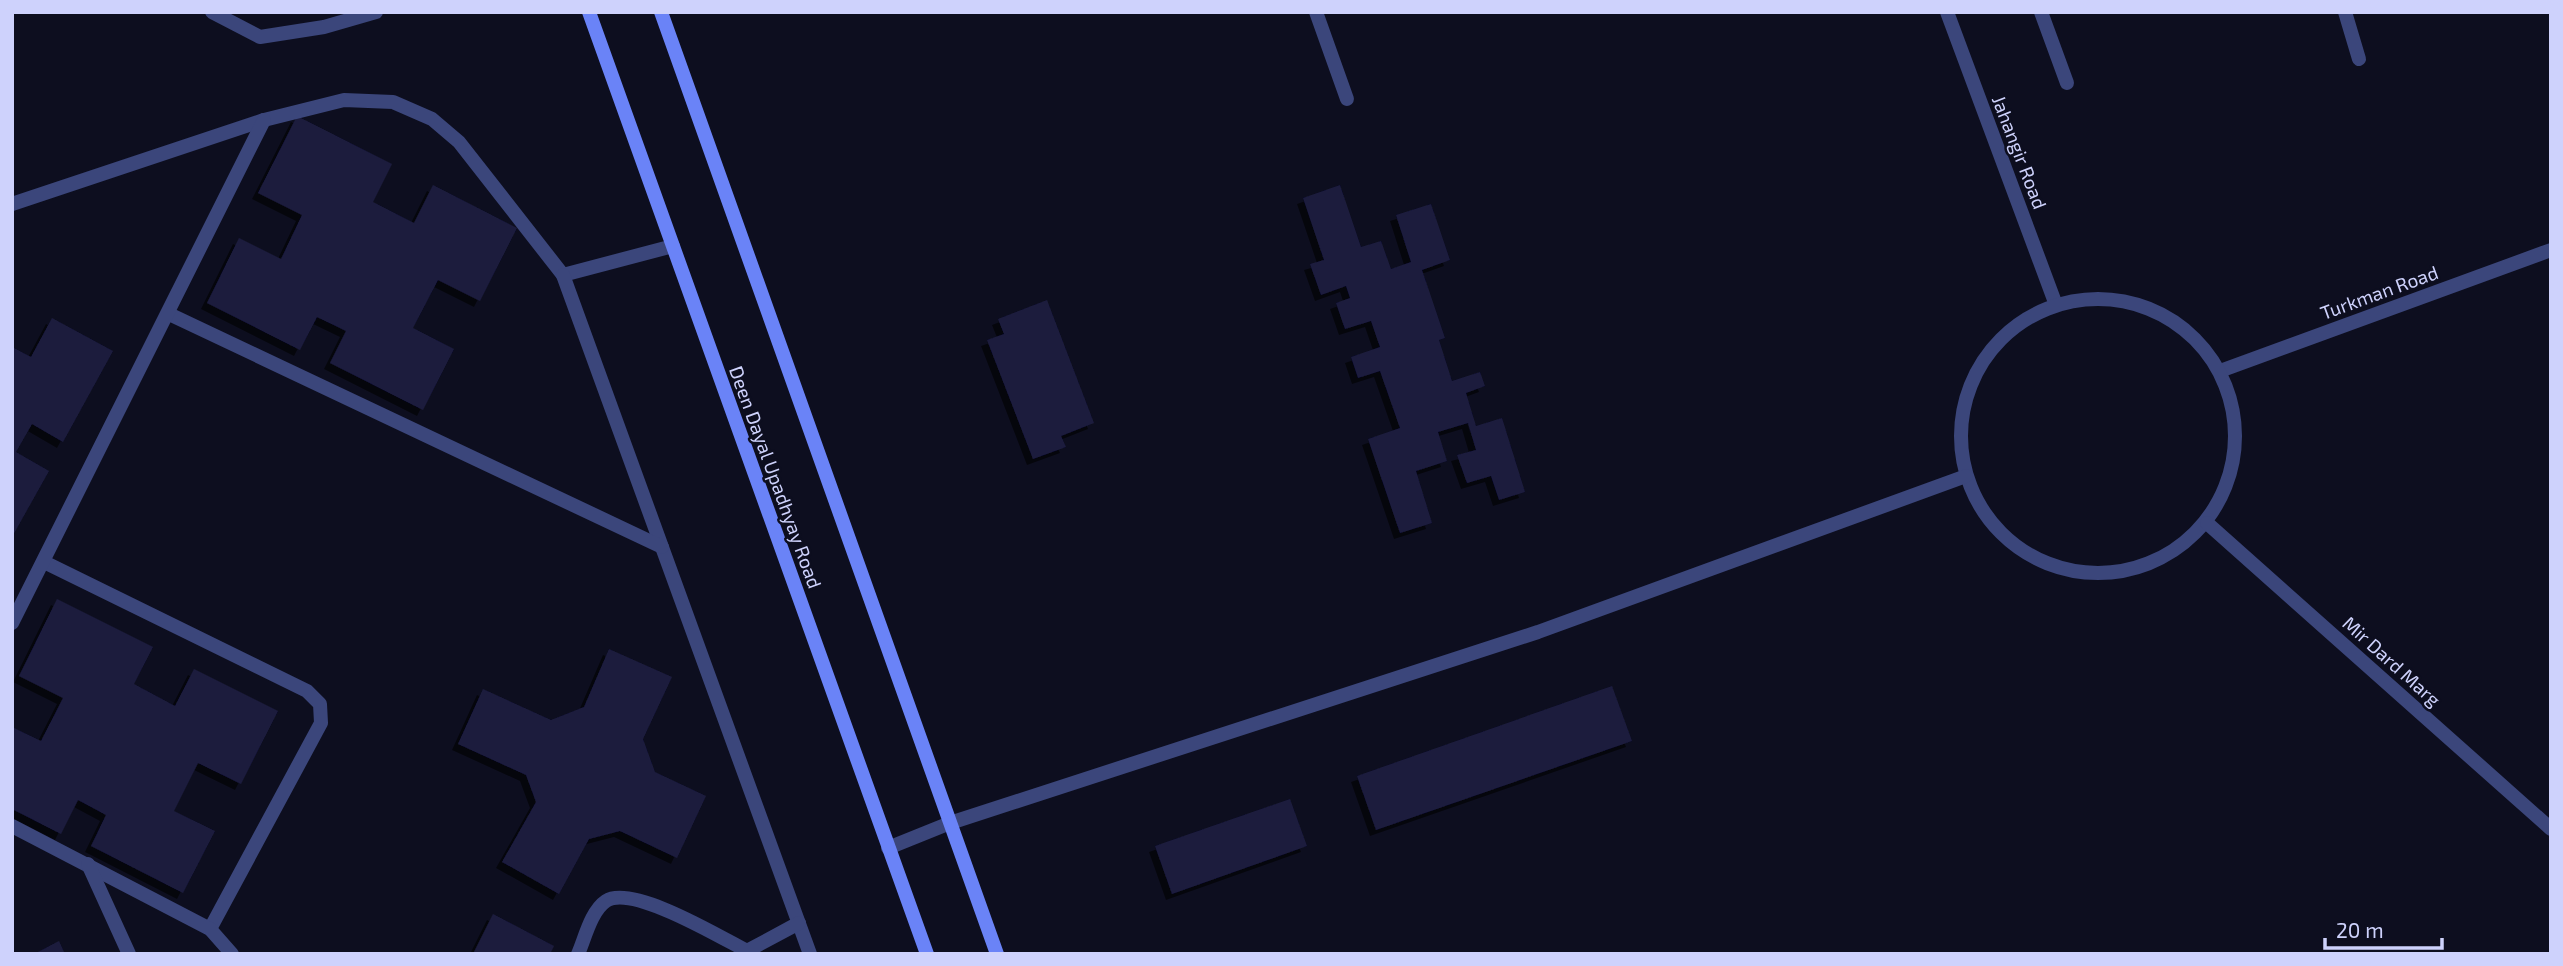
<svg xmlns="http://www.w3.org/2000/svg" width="2563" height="966" font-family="'Exo 2',sans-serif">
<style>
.building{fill:#1b1b3e;filter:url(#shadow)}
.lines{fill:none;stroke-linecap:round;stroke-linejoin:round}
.service{stroke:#3b467b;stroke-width:14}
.minor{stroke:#3b467b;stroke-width:14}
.tertiary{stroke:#3b467b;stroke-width:14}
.secondary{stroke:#6a83f7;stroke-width:14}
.labels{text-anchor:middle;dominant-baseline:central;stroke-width:5;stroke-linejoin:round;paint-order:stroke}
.street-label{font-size:19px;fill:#ced2fc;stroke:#0d0e1f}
</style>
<defs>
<filter id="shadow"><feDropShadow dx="-6" dy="6" stdDeviation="0" flood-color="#0009"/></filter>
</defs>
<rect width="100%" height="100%" fill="#0d0e1f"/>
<g class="building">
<polygon points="297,116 392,164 373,202 414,223 433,185 517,228 480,301 438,280 413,328 454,349 423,410 330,363 346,331 317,317 300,350 207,303 239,238 281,259 302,215 258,193"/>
<polygon points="1340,185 1361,247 1381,241 1391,269 1411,262 1396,215 1431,204 1450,260 1422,270 1445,338 1439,340 1452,381 1480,372 1485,386 1466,393 1476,426 1502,418 1525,492 1499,500 1491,476 1467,483 1457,455 1476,450 1468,423 1438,432 1447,461 1416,471 1432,523 1400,533 1368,439 1400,428 1380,371 1358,378 1351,357 1380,347 1371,321 1345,329 1336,303 1350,298 1346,286 1321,295 1310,264 1324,260 1303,198"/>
<polygon points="1047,300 1094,423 1061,436 1066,447 1033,459 987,340 1004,334 998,319"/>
<polygon points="52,318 113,351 63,442 32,424 16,452 49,471 12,537 12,347 31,357"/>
<polygon points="57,599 153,647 134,684 175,706 194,669 278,711 241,784 198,763 174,811 215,831 183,893 91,846 106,815 78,800 61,834 12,809 12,727 41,741 63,698 19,676"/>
<polygon points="609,649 672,677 643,739 655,772 706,796 677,858 620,831 589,839 559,894 502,862 536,802 526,775 458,744 483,689 551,720 584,707"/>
<polygon points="1612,686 1632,741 1376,830 1357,776"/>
<polygon points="1290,799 1307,846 1172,894 1155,846"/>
<polygon points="493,914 554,946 550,954 473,954"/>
<polygon points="59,941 65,954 34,954"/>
</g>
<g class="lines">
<polyline class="service" points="212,12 260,37 324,27 376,12"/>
<g class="minor">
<polyline points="1316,12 1347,99"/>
<polyline points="2041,12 2067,83"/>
<polyline points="2345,12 2359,59"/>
<polyline points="12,204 264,120 344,100 393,102 432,119 459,142 563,275 673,246"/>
<polyline points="563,275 810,954"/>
<polyline points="169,314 662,547"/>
<polyline points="2220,371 2551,250"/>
<polyline points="44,562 307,691 320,704 321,723 210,929"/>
<polyline points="12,623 264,120"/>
<polyline points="12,826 210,929 232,954"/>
<polyline points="88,864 129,954"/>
<path d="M578,954C585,938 591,911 606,901C632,884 720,937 747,951L799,923"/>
</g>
<g class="tertiary">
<polyline points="1947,12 2056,305"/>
<circle cx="2098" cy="436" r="137"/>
<polyline points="2207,523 2551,829"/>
<polyline points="888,848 950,823 1538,632 1966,476"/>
</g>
<g class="secondary">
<polyline points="589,12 927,954"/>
<polyline points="661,12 997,954"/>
</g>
</g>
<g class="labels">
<g class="street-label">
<text transform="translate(2020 152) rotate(69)">Jahangir Road</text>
<text transform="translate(2379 292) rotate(-20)">Turkman Road</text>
<text transform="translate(776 477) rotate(70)">Deen Dayal Upadhyay Road</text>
<text transform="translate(2392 661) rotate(42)">Mir Dard Marg</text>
</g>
</g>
<rect width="2563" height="966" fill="none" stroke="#ced2fc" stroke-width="28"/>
<path d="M2325 938v10h117v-10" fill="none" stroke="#ced2fc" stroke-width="3.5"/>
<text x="2336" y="938" font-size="21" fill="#ced2fc" stroke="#0d0e1f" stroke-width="5" paint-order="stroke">20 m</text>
</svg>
